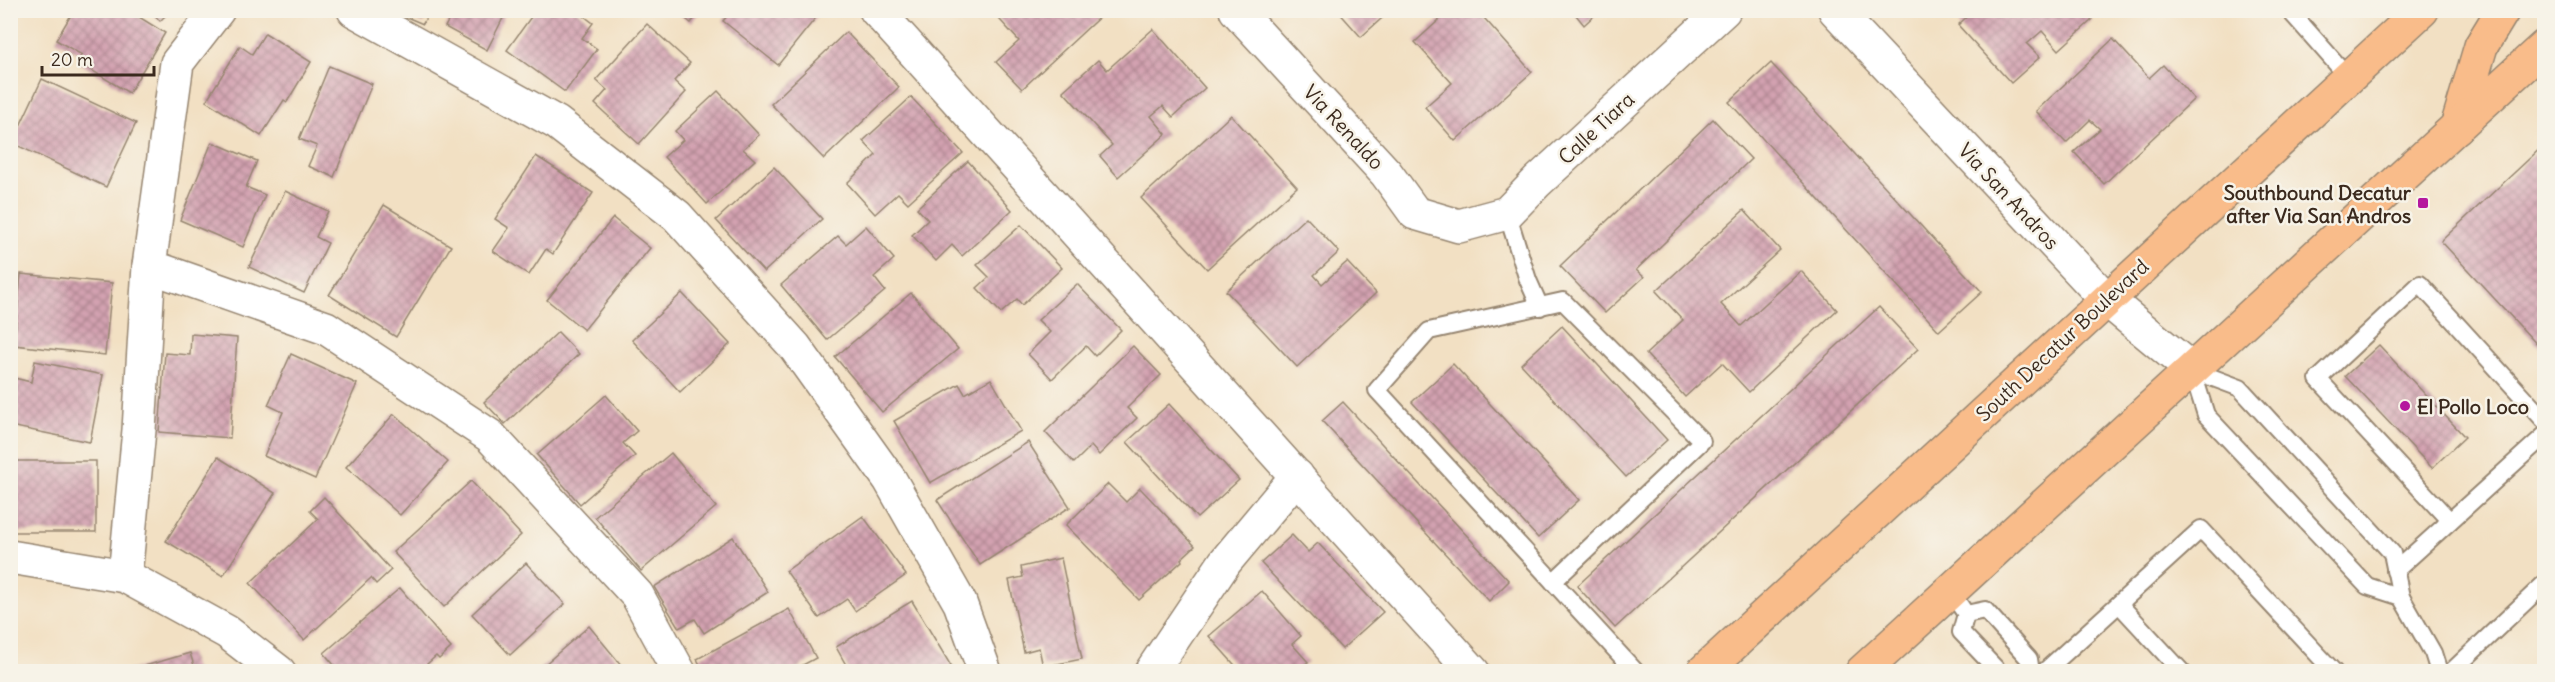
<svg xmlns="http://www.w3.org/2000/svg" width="2555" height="682" font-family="Delius,sans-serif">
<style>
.building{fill:url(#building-cross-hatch)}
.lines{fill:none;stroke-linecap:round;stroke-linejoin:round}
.service-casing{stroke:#968570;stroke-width:20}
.minor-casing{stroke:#968570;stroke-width:36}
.primary-casing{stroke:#968570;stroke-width:36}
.service{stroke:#fff;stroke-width:16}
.minor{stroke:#fff;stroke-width:33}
.primary{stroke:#f9bc8a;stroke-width:33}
.poi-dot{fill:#b5179e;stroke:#f7f3e8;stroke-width:2}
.labels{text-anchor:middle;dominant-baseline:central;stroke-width:5;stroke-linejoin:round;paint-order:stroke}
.street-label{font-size:20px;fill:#3b2a1e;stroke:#f7f3e8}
.poi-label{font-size:20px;font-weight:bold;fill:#3b2a1e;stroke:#f7f3e8;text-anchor:end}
</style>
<defs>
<pattern id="building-cross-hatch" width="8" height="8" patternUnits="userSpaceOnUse" patternTransform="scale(1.5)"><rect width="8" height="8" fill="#d3a2b1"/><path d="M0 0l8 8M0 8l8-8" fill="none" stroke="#ac848f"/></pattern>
</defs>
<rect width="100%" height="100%" fill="#f7f3e8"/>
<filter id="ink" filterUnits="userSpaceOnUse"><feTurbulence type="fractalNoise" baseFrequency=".0167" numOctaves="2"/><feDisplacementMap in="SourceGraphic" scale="12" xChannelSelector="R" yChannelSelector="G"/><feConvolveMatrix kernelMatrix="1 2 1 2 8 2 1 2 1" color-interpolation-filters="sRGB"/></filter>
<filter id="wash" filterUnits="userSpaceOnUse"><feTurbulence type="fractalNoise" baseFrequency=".008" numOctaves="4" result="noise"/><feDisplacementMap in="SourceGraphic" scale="24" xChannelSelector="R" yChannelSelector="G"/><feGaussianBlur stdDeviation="1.35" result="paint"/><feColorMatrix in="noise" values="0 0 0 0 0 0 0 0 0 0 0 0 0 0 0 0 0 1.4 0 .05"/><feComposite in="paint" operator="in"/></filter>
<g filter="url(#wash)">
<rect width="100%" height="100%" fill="#f2e0c3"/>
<g id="blocks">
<g class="building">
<polygon points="74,10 128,10 165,33 129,93 78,62 82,55 56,40"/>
<polygon points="150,10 171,10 160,21"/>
<polygon points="390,10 429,10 423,24"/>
<polygon points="454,10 507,10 487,50 445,27"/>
<polygon points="536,10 576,10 593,23 582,38 597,49 565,92 507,50"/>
<polygon points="674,10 701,10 691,23"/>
<polygon points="732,10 822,10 778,65 723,21"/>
<polygon points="991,10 1107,10 1022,89 996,62 1019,41"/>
<polygon points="1337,10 1391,10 1361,37"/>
<polygon points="1450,10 1477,10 1532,72 1455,141 1425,107 1452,83 1415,42"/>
<polygon points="1572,10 1600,10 1584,25"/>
<polygon points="1974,10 2083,10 2092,20 2059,50 2042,31 2027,44 2040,57 2011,83 1958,25"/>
<polygon points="647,24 690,63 674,81 686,92 639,144 595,104 607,90 596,80"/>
<polygon points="1153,29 1205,88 1173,117 1163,106 1151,116 1166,134 1118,177 1100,156 1112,145 1063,91 1098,60 1107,70"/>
<polygon points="846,32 899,87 824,159 771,104"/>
<polygon points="265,33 311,62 287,102 284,100 261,136 206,101 240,46 252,54"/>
<polygon points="2113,39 2149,78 2163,65 2194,99 2104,184 2074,152 2100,129 2090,120 2066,143 2036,111"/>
<polygon points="1771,63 1982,292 1939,331 1729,102"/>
<polygon points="329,66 372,84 334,177 308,166 317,146 299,139"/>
<polygon points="42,79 136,123 106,187 12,143"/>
<polygon points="718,91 759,135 743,149 755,160 707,204 664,157 683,140 675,131"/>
<polygon points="911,97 963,153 908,203 898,193 875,214 847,183 876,155 863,141"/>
<polygon points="1231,115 1297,187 1207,269 1141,198"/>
<polygon points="1713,119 1751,159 1636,270 1644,277 1605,313 1560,266"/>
<polygon points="212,142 257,161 246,187 265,195 243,247 180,220"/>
<polygon points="2544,145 2544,352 2441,241"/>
<polygon points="536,156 593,193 553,254 546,249 529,275 493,251 509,228 495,219"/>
<polygon points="968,161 1012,210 962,256 952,245 936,261 912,235 928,220 917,208"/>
<polygon points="774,167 822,219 764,272 716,220"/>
<polygon points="285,191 328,211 316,237 328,243 304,293 249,267"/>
<polygon points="384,205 451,246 396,337 329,295"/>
<polygon points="1744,210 1780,250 1721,304 1741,326 1801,271 1837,310 1749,392 1722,363 1685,397 1646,354 1683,320 1656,291"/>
<polygon points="1306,217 1339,252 1314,275 1322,284 1347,262 1376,293 1297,367 1226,291"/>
<polygon points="613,218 650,248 584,330 547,300"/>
<polygon points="1021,225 1062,268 1022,305 1017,299 1001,313 977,288 989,277 977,265"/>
<polygon points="866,226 894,259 874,277 885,291 827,340 781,285 838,236 846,244"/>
<polygon points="21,274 112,283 105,355 14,345"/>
<polygon points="1077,284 1121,330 1095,356 1086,346 1052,379 1028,354 1050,332 1038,320"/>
<polygon points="682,293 730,344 680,392 632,340"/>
<polygon points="911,293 958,349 882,412 835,357"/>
<polygon points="1879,307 1918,349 1615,628 1577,586"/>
<polygon points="1562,326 1667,440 1626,477 1521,364"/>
<polygon points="558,332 579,354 505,424 484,402"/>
<polygon points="191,334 237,338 230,438 159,432 165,353 190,355"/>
<polygon points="2379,345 2465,437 2432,468 2345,376"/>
<polygon points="1133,346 1161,375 1127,408 1137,418 1099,455 1091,446 1074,463 1045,432"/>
<polygon points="291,354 357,384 315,479 264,456 283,412 268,405"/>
<polygon points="35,361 103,375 90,442 10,426 10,377 31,382"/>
<polygon points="1453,364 1579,500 1538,538 1412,402"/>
<polygon points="991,379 1021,431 930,483 894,421 959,384 965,394"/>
<polygon points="606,395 637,431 623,443 635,456 580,504 537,455"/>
<polygon points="1343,402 1509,581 1489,601 1322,421"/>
<polygon points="1169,404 1239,480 1197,518 1127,442"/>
<polygon points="394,414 448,462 400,515 346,467"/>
<polygon points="1028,442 1070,507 980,565 937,500"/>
<polygon points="671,453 716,507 641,571 595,517"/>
<polygon points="218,457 275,493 223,576 166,541"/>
<rect x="10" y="461" width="86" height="71"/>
<polygon points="471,481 521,535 444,607 393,552"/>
<polygon points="1108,484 1126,502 1140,488 1195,546 1181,559 1182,561 1139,600 1066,525"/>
<polygon points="324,497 391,570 376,584 371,578 304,640 250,583 318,519 310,511"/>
<polygon points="863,516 906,575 855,611 847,599 819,618 786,571"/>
<polygon points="1292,535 1308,552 1318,543 1383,612 1342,649 1261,563"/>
<polygon points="733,537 768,592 704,633 695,619 679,628 654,587"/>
<polygon points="1061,558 1082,659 1043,667 1039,648 1024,652 1009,580 1023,577 1021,567"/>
<polygon points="526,563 565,604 510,655 472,614"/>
<polygon points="400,588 451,648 439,659 436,656 418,672 340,672 324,653"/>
<polygon points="1262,591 1301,636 1292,644 1308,662 1296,672 1241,672 1209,636"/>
<polygon points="912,601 951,666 942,672 850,672 836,647"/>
<polygon points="789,609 816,658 790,672 704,672 697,659"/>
<polygon points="589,626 627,672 536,672"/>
<polygon points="190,653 196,672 127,672 127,671"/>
</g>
</g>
</g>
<g filter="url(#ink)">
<use href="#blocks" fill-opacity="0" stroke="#968570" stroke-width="1.5"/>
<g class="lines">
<defs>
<g id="service">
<polyline points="2289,10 2349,78"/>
<polyline points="1507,213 1528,280 1540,307"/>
<polyline points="2192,370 2240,388 2392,553 2401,597 2433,653 2439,672"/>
<polyline points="2192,370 2206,415 2367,586 2401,597"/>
<polyline points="2450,521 2318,379 2420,284 2544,420"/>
<polyline points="2395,571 2544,436"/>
<polyline points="1553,582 1702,441 1563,301 1429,331 1377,390 1636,672"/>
<polyline points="1950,591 1966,614 1961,632 1999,672"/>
<polyline points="2119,604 2182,672"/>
<polyline points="1966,614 1985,610 2029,659 2031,672"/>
<polyline points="2044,672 2201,529 2334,672"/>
<polyline points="2451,672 2544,584"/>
</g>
<g id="minor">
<polyline points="354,10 557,123 677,216 795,347 890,480 960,603 985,672"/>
<polyline points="876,10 1473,672"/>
<polyline points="1236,10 1386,173 1415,213 1459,226 1507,213 1537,182 1724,10"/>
<polyline points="1835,10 2106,299 2192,370"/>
<polyline points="149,266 326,328 490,436 637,595 679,672"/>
<polyline points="10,557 125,576 227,632 279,672"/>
<polyline points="125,576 139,430 149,266 177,63 218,10"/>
<polyline points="1151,672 1225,562 1297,476"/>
</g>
<g id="primary">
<polyline points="2457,127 2481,46 2503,10"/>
<polyline points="1703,672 2422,10"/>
<polyline points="1862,672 2544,47"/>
</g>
</defs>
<use href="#service" class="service-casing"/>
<use href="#minor" class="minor-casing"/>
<use href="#primary" class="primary-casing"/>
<use href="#service" class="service"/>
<use href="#minor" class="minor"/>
<use href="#primary" class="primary"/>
</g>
</g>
<g class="poi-dot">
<rect x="2417" y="197" width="12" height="12" rx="3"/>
<circle cx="2405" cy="406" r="6"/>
</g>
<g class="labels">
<g class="street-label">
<text transform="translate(1344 127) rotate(47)">Via Renaldo</text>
<text transform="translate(1596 128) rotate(-43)">Calle Tiara</text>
<text transform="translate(2009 196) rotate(47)">Via San Andros</text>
<text transform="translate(2062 340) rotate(-43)">South Decatur Boulevard</text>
</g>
<g class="poi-label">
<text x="2411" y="192">Southbound Decatur<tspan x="2411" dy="23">after Via San Andros</tspan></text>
<text x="2417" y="406" text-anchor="start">El Pollo Loco</text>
</g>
</g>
<rect width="2555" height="682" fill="none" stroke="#f7f3e8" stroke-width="36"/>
<path d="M42 66v9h112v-9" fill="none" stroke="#3b2a1e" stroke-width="3"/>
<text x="51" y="66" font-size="18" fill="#3b2a1e" stroke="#f7f3e8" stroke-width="4.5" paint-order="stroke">20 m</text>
</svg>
